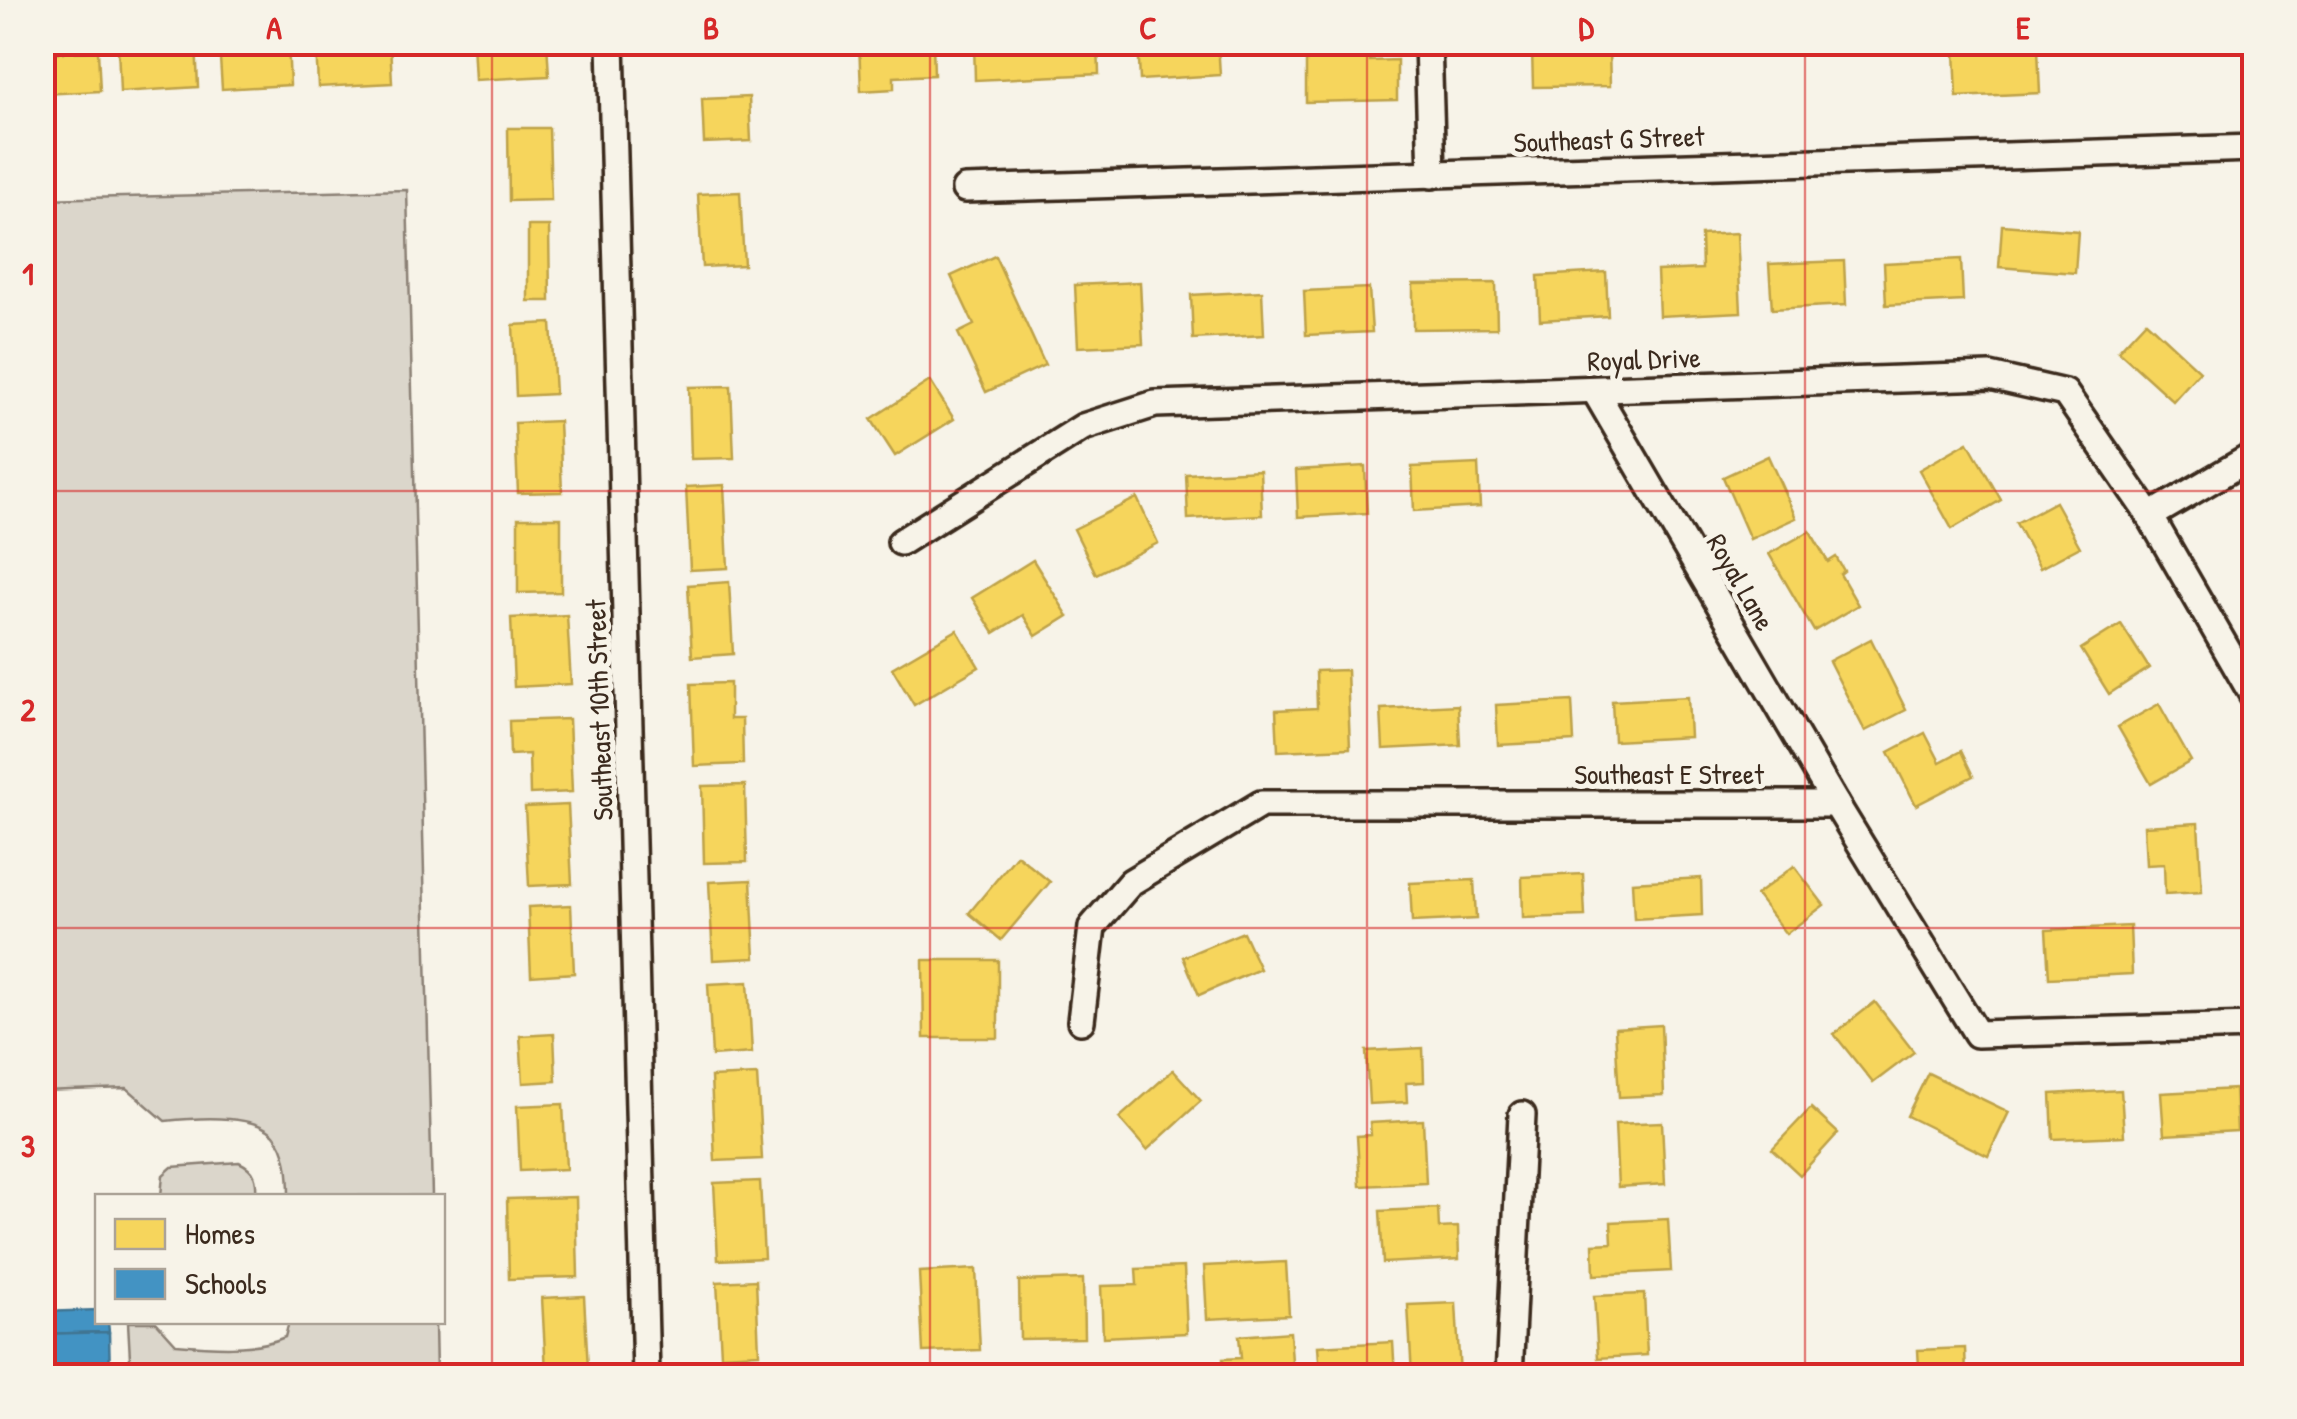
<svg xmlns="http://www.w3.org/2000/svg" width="2297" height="1419" font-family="'Patrick Hand',sans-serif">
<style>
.green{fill:#dbd6cb;stroke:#8b8074;stroke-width:2.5}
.homes{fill:#f6d55c;stroke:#bea249;stroke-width:2.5}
.schools{fill:#4393c3;stroke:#417492;stroke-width:2.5}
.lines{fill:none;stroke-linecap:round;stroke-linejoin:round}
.street-casing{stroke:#3b2a1e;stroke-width:32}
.street{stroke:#f7f3e8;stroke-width:25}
.grid{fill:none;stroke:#d62828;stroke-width:2.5;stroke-opacity:0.55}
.labels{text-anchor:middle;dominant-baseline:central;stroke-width:10;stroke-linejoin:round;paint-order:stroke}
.street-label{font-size:28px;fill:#3b2a1e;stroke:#f7f3e8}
.neatline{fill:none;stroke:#d62828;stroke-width:4}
.grid-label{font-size:32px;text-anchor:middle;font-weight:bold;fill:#d62828}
</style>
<rect width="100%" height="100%" fill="#f7f3e8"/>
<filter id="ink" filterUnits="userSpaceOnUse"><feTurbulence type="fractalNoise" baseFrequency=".01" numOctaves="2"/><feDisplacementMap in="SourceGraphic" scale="20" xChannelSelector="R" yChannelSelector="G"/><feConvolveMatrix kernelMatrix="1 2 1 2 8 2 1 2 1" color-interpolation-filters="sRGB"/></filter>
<g filter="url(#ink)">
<g class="green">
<path d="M407,190L432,1196H289C289,1177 288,1151 274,1135C254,1113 192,1118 165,1121L127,1088L43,1091V199Z"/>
<path d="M239,1162C256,1170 257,1179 256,1196H161L163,1175L172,1167Z"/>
<path d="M128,1322H156L176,1344C209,1347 254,1351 285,1337L289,1322H435L436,1376H131Z"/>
</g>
<g class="homes">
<polygon points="196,42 198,87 120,92 118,46"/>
<polygon points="288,42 290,85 222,89 219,43"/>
<polygon points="316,42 390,42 392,83 318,87"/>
<polygon points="473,42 547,42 549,76 475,80"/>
<polygon points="859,42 933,42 934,75 894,77 894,89 861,91"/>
<polygon points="974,42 1098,42 1099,74 975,80"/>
<polygon points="1138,42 1218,42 1220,75 1140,80"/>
<polygon points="1335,42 1370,42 1370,61 1397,60 1397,100 1306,102 1306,58 1336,58"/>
<polygon points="1570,42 1592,42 1592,49 1609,48 1610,86 1533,87 1532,49 1570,48"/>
<polygon points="2038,48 2040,93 1957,97 1955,51"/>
<polygon points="98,51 100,91 42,94 42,53"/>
<polygon points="749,97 751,141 704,143 702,99"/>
<polygon points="508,128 549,128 551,200 509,201"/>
<polygon points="740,192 744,265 702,267 698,194"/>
<polygon points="2002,225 2078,231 2075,273 1999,267"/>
<polygon points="528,226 549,226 550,301 528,301"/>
<polygon points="1737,233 1741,312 1659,316 1657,271 1702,269 1701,235"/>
<polygon points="995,256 1045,365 986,392 958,333 974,325 951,276"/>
<polygon points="1961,259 1963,301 1886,305 1884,263"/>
<polygon points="1844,261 1846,305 1772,309 1769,264"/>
<polygon points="1606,272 1608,316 1540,320 1538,276"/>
<polygon points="1140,282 1143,344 1078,347 1075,285"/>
<polygon points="1496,283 1497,328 1413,329 1413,284"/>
<polygon points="1369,288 1372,332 1306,335 1304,291"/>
<polygon points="1262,291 1264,335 1193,339 1191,295"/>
<polygon points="2146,321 2200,371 2173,401 2118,351"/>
<polygon points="551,323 555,394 516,396 513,325"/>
<polygon points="930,381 954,419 895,456 871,419"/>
<polygon points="731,386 734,458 691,459 689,387"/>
<polygon points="559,421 562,492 518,493 515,423"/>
<polygon points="1968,442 2001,500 1952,529 1919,470"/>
<polygon points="1768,456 1796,518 1750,539 1723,477"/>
<polygon points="1478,464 1480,507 1414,511 1412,467"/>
<polygon points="1365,466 1367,513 1298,517 1296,470"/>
<polygon points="1260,470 1262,515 1188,519 1186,474"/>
<polygon points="724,485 728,568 690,570 686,487"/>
<polygon points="1137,498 1158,543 1096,574 1074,529"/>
<polygon points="2055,502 2080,547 2040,568 2016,523"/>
<polygon points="518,518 561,518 561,592 518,593"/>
<polygon points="1810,531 1828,562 1836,557 1844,571 1840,574 1858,605 1814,631 1769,554"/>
<polygon points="1033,560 1068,616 1036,636 1023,615 994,633 972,598"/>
<polygon points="729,582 733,654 692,657 688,585"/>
<polygon points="567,615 571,684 514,687 511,618"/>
<polygon points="2121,624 2149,668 2109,694 2081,649"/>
<polygon points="957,630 979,667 914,705 892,668"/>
<polygon points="1871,639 1906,710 1865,731 1829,661"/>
<polygon points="1347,670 1350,748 1278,751 1276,710 1317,708 1316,671"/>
<polygon points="730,683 730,719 742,719 743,764 694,766 691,684"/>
<polygon points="1688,697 1690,737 1614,741 1612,701"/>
<polygon points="1572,701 1574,741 1498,745 1496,705"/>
<polygon points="2159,704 2191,761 2151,784 2118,727"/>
<polygon points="1458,705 1460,745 1383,749 1381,709"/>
<polygon points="569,719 572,792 530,794 529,754 510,755 509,721"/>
<polygon points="1925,733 1940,762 1961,751 1973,776 1916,805 1889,752"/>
<polygon points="745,785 747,862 704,863 702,786"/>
<polygon points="568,805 572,884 529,886 525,807"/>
<polygon points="2198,823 2202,892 2165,894 2164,864 2146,865 2144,826"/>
<polygon points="1017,855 1050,882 1001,940 969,913"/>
<polygon points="1794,866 1824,905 1786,934 1756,895"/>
<polygon points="1583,874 1585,916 1523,918 1522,877"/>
<polygon points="1701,878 1702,915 1634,919 1632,882"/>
<polygon points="751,880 755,958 713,960 709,882"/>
<polygon points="1474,880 1476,919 1412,922 1410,883"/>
<polygon points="571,905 574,973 531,976 528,907"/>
<polygon points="2130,926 2132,974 2049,978 2046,930"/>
<polygon points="1243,932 1260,969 1199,995 1183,957"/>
<polygon points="923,960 998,960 998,1038 924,1038"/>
<polygon points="748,982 752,1053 712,1056 708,984"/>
<polygon points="1875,1002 1914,1052 1873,1083 1834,1034"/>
<polygon points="1661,1025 1664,1095 1619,1097 1615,1028"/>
<polygon points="554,1034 556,1081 523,1083 520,1036"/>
<polygon points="1423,1048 1424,1082 1406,1083 1407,1102 1369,1104 1366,1051"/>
<polygon points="1173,1070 1201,1101 1147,1150 1119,1118"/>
<polygon points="1928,1073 2009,1112 1988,1156 1907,1116"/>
<polygon points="757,1075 762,1159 715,1161 711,1077"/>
<polygon points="2235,1089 2237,1131 2164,1135 2161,1093"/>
<polygon points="2121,1090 2124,1136 2053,1139 2051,1094"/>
<polygon points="563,1104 566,1169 520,1171 517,1106"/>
<polygon points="1811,1108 1838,1133 1800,1175 1772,1149"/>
<polygon points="1423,1120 1426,1183 1360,1186 1357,1136 1371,1135 1370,1123"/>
<polygon points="1662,1122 1665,1184 1618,1187 1615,1124"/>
<polygon points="760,1181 764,1258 718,1260 714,1183"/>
<polygon points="576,1197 578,1277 509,1279 507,1199"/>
<polygon points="1438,1208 1439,1228 1458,1227 1459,1259 1383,1263 1380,1211"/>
<polygon points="1668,1219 1671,1271 1594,1275 1593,1244 1612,1243 1611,1222"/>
<polygon points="1286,1262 1289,1315 1207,1319 1204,1266"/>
<polygon points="1184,1267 1187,1333 1103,1337 1101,1286 1137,1285 1136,1269"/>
<polygon points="976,1269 980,1350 923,1352 919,1272"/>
<polygon points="1083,1279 1084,1338 1020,1339 1019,1281"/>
<polygon points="756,1280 759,1353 721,1355 717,1282"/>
<polygon points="1644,1294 1647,1355 1598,1358 1594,1296"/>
<polygon points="584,1296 588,1369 546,1371 542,1298"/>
<polygon points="1456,1303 1460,1376 1412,1376 1408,1305"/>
<polygon points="1290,1332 1293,1376 1224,1376 1223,1359 1241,1358 1239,1336"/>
<polygon points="1393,1342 1395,1376 1320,1376 1318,1346"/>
<polygon points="1965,1348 1966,1376 1879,1376 1879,1369 1919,1367 1918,1350"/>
<polygon points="1823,1362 1824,1376 1740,1376 1739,1366"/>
<polygon points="2199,1368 2200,1376 2112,1376 2112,1372"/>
<polygon points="978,1371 978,1376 927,1376 927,1372"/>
<polygon points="2083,1371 2083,1376 1994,1376 1994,1375"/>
</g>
<g class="schools">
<polygon points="98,1310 98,1322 108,1322 109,1332 42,1334 42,1312"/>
<polygon points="109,1332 110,1376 42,1376 42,1334"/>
</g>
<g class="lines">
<defs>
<g id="street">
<polyline points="611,42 646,1376"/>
<polyline points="1428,42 1432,175"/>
<polyline points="965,189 2254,148"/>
<polyline points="1595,391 1836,804"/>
<polyline points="2150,516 2254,455"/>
<polyline points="901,542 1083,427 1155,404 1990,376 2065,393 2150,516 2254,697"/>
<polyline points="1081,1021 1092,927 1131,882 1261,804 1836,804 1977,1034 2254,1026"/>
<polyline points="1509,1376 1522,1115"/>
</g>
</defs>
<use href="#street" class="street-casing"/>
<use href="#street" class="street"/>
</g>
</g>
<path class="grid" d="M492,42V1376M930,42V1376M1367,42V1376M1805,42V1376M42,491H2254M42,928H2254"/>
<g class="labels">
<g class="street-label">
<text transform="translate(1609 139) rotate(-2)">Southeast G Street</text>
<text transform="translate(1644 359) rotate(-2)">Royal Drive</text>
<text transform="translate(1741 582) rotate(60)">Royal Lane</text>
<text transform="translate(599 710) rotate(-92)">Southeast 10th Street</text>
<text x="1669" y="774">Southeast E Street</text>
</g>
</g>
<rect width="2297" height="1419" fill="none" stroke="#f7f3e8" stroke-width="110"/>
<rect x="95" y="1194" width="350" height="130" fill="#f7f3e8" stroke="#aca397" stroke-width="2.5"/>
<rect x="115" y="1219" width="50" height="30" fill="#f6d55c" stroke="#aca397" stroke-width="2.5"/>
<text x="185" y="1244" font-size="30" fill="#3b2a1e">Homes</text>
<rect x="115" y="1269" width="50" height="30" fill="#4393c3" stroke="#aca397" stroke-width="2.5"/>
<text x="185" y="1294" font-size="30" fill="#3b2a1e">Schools</text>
<rect x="55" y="55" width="2187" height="1309" class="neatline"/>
<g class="grid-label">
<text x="274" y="39">A</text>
<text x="711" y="39">B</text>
<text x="1148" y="39">C</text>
<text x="1586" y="39">D</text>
<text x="2023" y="39">E</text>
<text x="28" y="285">1</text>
<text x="28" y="721">2</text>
<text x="28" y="1157">3</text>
</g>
</svg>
